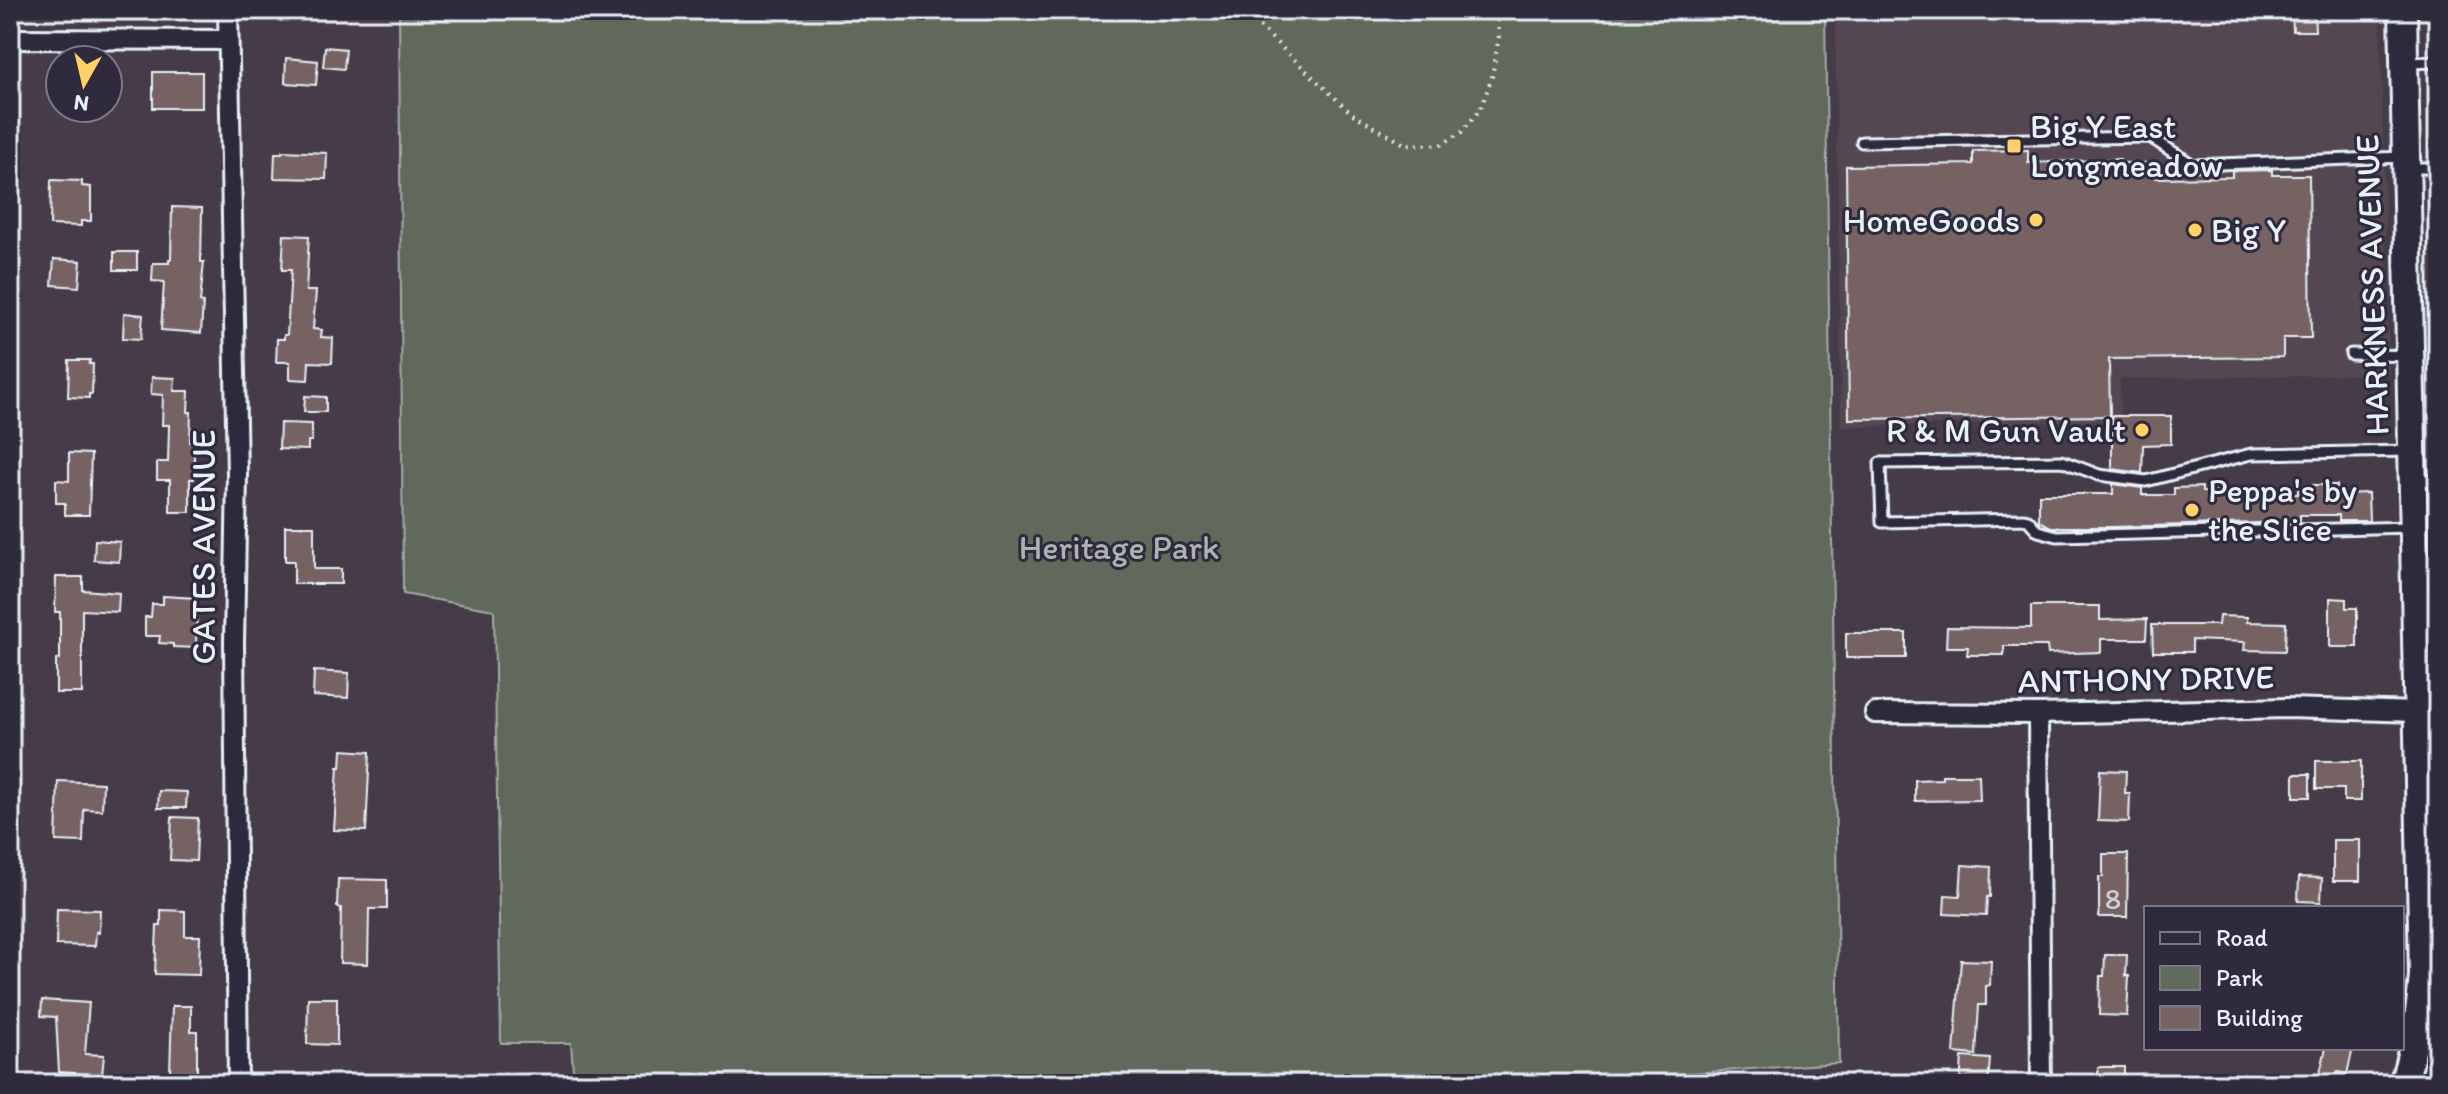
<svg xmlns="http://www.w3.org/2000/svg" width="2448" height="1094" font-family="Itim,sans-serif">
<style>
.built{fill:#544751}
.green{fill:#61695c;stroke:#a4adaa;stroke-width:2}
.building{fill:#776264;stroke:#e8f1f8;stroke-width:2}
.lines{fill:none;stroke-linecap:round;stroke-linejoin:round}
.service-casing{stroke:#e8f1f8;stroke-width:15}
.minor-casing{stroke:#e8f1f8;stroke-width:24}
.secondary-casing{stroke:#e8f1f8;stroke-width:32}
.path{stroke:#e8f1f8;stroke-width:4;stroke-dasharray:2 6;stroke-linecap:butt}
.service{stroke:#2f2a3d;stroke-width:9}
.minor{stroke:#2f2a3d;stroke-width:18}
.secondary{stroke:#2f2a3d;stroke-width:26}
.poi-dot{fill:#ffd166;stroke:#2f2a3d;stroke-width:3}
.labels{text-anchor:middle;dominant-baseline:central;stroke-width:6;stroke-linejoin:round;paint-order:stroke}
.number-label{font-size:30px;fill:#cccdd3}
.poi-label{font-size:34px;fill:#e8f1f8;stroke:#2f2a3d;text-anchor:start}
.street-label{font-size:34px;fill:#e8f1f8;stroke:#2f2a3d}
.park-label{font-size:34px;fill:#abb4b2;stroke:#2f2a3d}
</style>
<rect width="100%" height="100%" fill="#453b49"/>
<filter id="ink" filterUnits="userSpaceOnUse"><feTurbulence type="fractalNoise" baseFrequency=".0125" numOctaves="2"/><feDisplacementMap in="SourceGraphic" scale="16" xChannelSelector="R" yChannelSelector="G"/><feConvolveMatrix kernelMatrix="1 2 1 2 8 2 1 2 1" color-interpolation-filters="sRGB"/></filter>
<g filter="url(#ink)">
<polygon class="built" points="1835,10 2380,10 2389,374 2120,379 2121,421 1841,427"/>
<polygon class="green" points="399,10 1825,10 1839,1063 1648,1076 1648,1084 574,1084 571,1043 501,1043 494,610 403,594"/>
<g class="building">
<polygon points="2292,10 2314,10 2315,31 2293,31"/>
<polygon points="325,47 346,49 344,69 323,67"/>
<polygon points="286,58 318,61 316,85 285,83"/>
<rect x="153" y="72" width="49" height="36"/>
<polygon points="2028,150 2028,163 2120,159 2120,163 2156,163 2156,178 2232,177 2232,171 2272,170 2272,175 2309,175 2311,338 2283,338 2283,357 2109,359 2110,416 1849,419 1846,166 1973,164 1973,151"/>
<polygon points="283,151 327,153 326,179 274,178 275,153 282,153"/>
<polygon points="51,180 82,181 82,186 91,187 91,221 81,221 81,226 50,225"/>
<polygon points="172,207 202,208 201,262 204,262 200,302 203,303 201,333 161,330 164,282 152,281 153,263 169,263 169,259 171,259"/>
<polygon points="284,235 309,236 306,291 316,291 313,329 322,330 321,337 333,338 332,363 309,362 308,380 290,379 290,362 276,362 277,339 284,339 284,335 287,335 291,270 282,270"/>
<rect x="114" y="252" width="23" height="18"/>
<polygon points="54,259 81,261 79,287 52,285"/>
<polygon points="124,313 143,315 141,339 123,338"/>
<polygon points="69,360 90,360 89,364 93,364 92,394 89,394 89,398 68,397"/>
<polygon points="152,377 175,378 174,391 189,391 188,412 191,412 190,442 194,442 194,479 190,479 190,512 170,512 170,480 157,480 157,462 168,462 169,425 162,425 163,395 151,394"/>
<polygon points="305,396 326,397 326,412 304,412"/>
<polygon points="2112,416 2171,416 2171,444 2143,445 2142,473 2112,469"/>
<polygon points="280,423 312,424 312,441 308,441 308,450 279,449"/>
<polygon points="69,453 91,454 89,515 65,515 65,503 56,503 56,480 69,481"/>
<polygon points="2113,484 2142,488 2142,495 2174,495 2174,488 2202,487 2202,492 2298,494 2298,485 2337,485 2337,494 2368,493 2369,521 2339,521 2339,515 2300,515 2300,522 2112,527 2051,527 2039,521 2039,494 2113,494"/>
<polygon points="285,526 314,526 314,569 341,569 341,584 294,584 294,561 285,561"/>
<polygon points="95,540 120,542 119,562 94,560"/>
<polygon points="56,577 83,577 83,590 119,593 118,612 82,610 82,693 56,693 56,659 60,659 60,612 55,612"/>
<polygon points="163,596 197,598 196,648 173,647 173,644 159,643 160,636 145,636 145,617 151,617 152,604 163,604"/>
<polygon points="2330,598 2346,599 2346,608 2357,608 2357,647 2330,647"/>
<polygon points="2031,606 2100,606 2100,620 2147,619 2146,639 2101,639 2101,652 2048,654 2047,646 2004,646 2004,655 1967,655 1968,647 1946,647 1947,627 2031,628"/>
<polygon points="2219,616 2247,617 2247,622 2286,623 2285,651 2244,650 2245,642 2192,640 2192,652 2153,652 2152,625 2218,625"/>
<rect x="1846" y="633" width="60" height="25"/>
<polygon points="314,671 349,673 348,698 313,696"/>
<polygon points="342,750 370,752 366,831 334,830 338,767 341,767"/>
<polygon points="2316,761 2361,761 2361,801 2344,801 2344,789 2316,789"/>
<polygon points="2100,770 2126,771 2125,794 2130,794 2129,822 2098,821"/>
<rect x="2294" y="774" width="16" height="23"/>
<polygon points="1942,775 1979,775 1980,800 1915,801 1915,780 1942,779"/>
<polygon points="58,781 103,783 102,810 84,809 83,842 56,841"/>
<polygon points="159,791 187,792 186,808 158,808"/>
<polygon points="172,817 198,818 196,861 170,860"/>
<rect x="2333" y="840" width="27" height="41"/>
<polygon points="2103,854 2128,854 2127,917 2099,917 2099,877 2103,877"/>
<polygon points="1962,865 1991,867 1990,897 1987,897 1986,916 1944,914 1945,895 1960,896"/>
<polygon points="2299,877 2322,878 2321,902 2298,901"/>
<polygon points="338,879 387,880 387,909 369,909 368,964 340,963 341,908 337,907"/>
<polygon points="57,909 100,910 99,933 96,932 95,946 56,945"/>
<polygon points="161,910 185,911 185,936 200,936 199,975 155,974 157,926 161,926"/>
<polygon points="2105,955 2127,955 2126,976 2129,976 2127,1016 2099,1015 2100,976 2104,976"/>
<polygon points="1961,960 1991,961 1990,985 1986,986 1986,1005 1979,1005 1976,1055 1954,1053"/>
<polygon points="308,998 337,998 337,1045 307,1044"/>
<polygon points="42,1000 89,1003 85,1054 104,1055 102,1075 59,1072 56,1017 41,1016"/>
<polygon points="172,1006 191,1006 191,1031 197,1031 197,1074 170,1073"/>
<polygon points="2326,1048 2353,1048 2347,1074 2338,1072 2336,1081 2319,1077"/>
<polygon points="1962,1057 1990,1059 1988,1084 1960,1084"/>
<rect x="2098" y="1067" width="26" height="17"/>
</g>
<g class="lines">
<defs>
<g id="service">
<polyline points="2366,10 2399,11"/>
<polyline points="2436,10 2438,55"/>
<polyline points="2405,63 2438,62"/>
<polyline points="1862,142 2150,137 2193,165 2405,157"/>
<polyline points="2409,168 2438,168"/>
<polyline points="2351,354 2407,356"/>
<polyline points="2409,451 2251,454 2146,481 2099,475 2062,461 1880,463 1882,522 2024,519 2028,520 2038,531 2057,536 2411,527"/>
<polyline points="2413,480 2438,481"/>
</g>
<g id="minor">
<polyline points="228,10 237,474 234,643 238,1084"/>
<polyline points="10,39 228,40"/>
<polyline points="2416,564 2438,564"/>
<polyline points="1875,713 2038,714 2288,708 2417,712"/>
<polyline points="2038,714 2041,1084"/>
</g>
<path id="secondary" d="M2403,10L2423,975C2420,1013 2415,1047 2403,1084"/>
</defs>
<use href="#service" class="service-casing"/>
<use href="#minor" class="minor-casing"/>
<use href="#secondary" class="secondary-casing"/>
<polyline class="path" points="1242,10 1351,113 1404,144 1440,145 1462,132 1481,108 1492,77 1499,36 1497,10"/>
<use href="#service" class="service"/>
<use href="#minor" class="minor"/>
<use href="#secondary" class="secondary"/>
</g>
</g>
<g class="poi-dot">
<rect x="2006" y="138" width="16" height="16" rx="4"/>
<circle cx="2036" cy="220" r="8"/>
<circle cx="2195" cy="230" r="8"/>
<circle cx="2142" cy="430" r="8"/>
<circle cx="2192" cy="510" r="8"/>
</g>
<g class="labels">
<g class="number-label">
<text x="2113" y="898">8</text>
</g>
<g class="poi-label">
<text x="2030" y="126">Big Y East<tspan x="2030" dy="39">Longmeadow</tspan></text>
<text x="2020" y="220" text-anchor="end">HomeGoods</text>
<text x="2211" y="230">Big Y</text>
<text x="2126" y="430" text-anchor="end">R &amp; M Gun Vault</text>
<text x="2208" y="490">Peppa's by<tspan x="2208" dy="39">the Slice</tspan></text>
</g>
<g class="street-label">
<text transform="translate(2372 285) rotate(-92)">HARKNESS AVENUE</text>
<text transform="translate(203 547) rotate(-90)">GATES AVENUE</text>
<text transform="translate(2146 679) rotate(-1)">ANTHONY DRIVE</text>
</g>
<g class="park-label">
<text x="1119" y="547">Heritage Park</text>
</g>
</g>
<rect width="2448" height="1094" fill="none" stroke="#2f2a3d" stroke-width="40"/>
<rect x="20" y="20" width="2408" height="1054" fill="none" stroke="#e8f1f8" stroke-width="3" filter="url(#ink)"/>
<rect x="2144" y="906" width="260" height="144" fill="#2f2a3d" stroke="#797a88" stroke-width="2"/>
<rect x="2160" y="932" width="40" height="12" fill="#2f2a3d" stroke="#797a88" stroke-width="2"/>
<text x="2216" y="946" font-size="24" fill="#e8f1f8">Road</text>
<rect x="2160" y="966" width="40" height="24" fill="#61695c" stroke="#797a88" stroke-width="2"/>
<text x="2216" y="986" font-size="24" fill="#e8f1f8">Park</text>
<rect x="2160" y="1006" width="40" height="24" fill="#776264" stroke="#797a88" stroke-width="2"/>
<text x="2216" y="1026" font-size="24" fill="#e8f1f8">Building</text>
<g transform="translate(84 84) rotate(188)"><circle r="38" fill="#2f2a3d" stroke="#797a88" stroke-width="2"/>
<path d="M0-6L14 30L0 20L-14 30Z" fill="#ffd166"/>
<text y="-12" font-size="22" font-weight="bold" text-anchor="middle" fill="#e8f1f8">N</text>
</g>
</svg>
